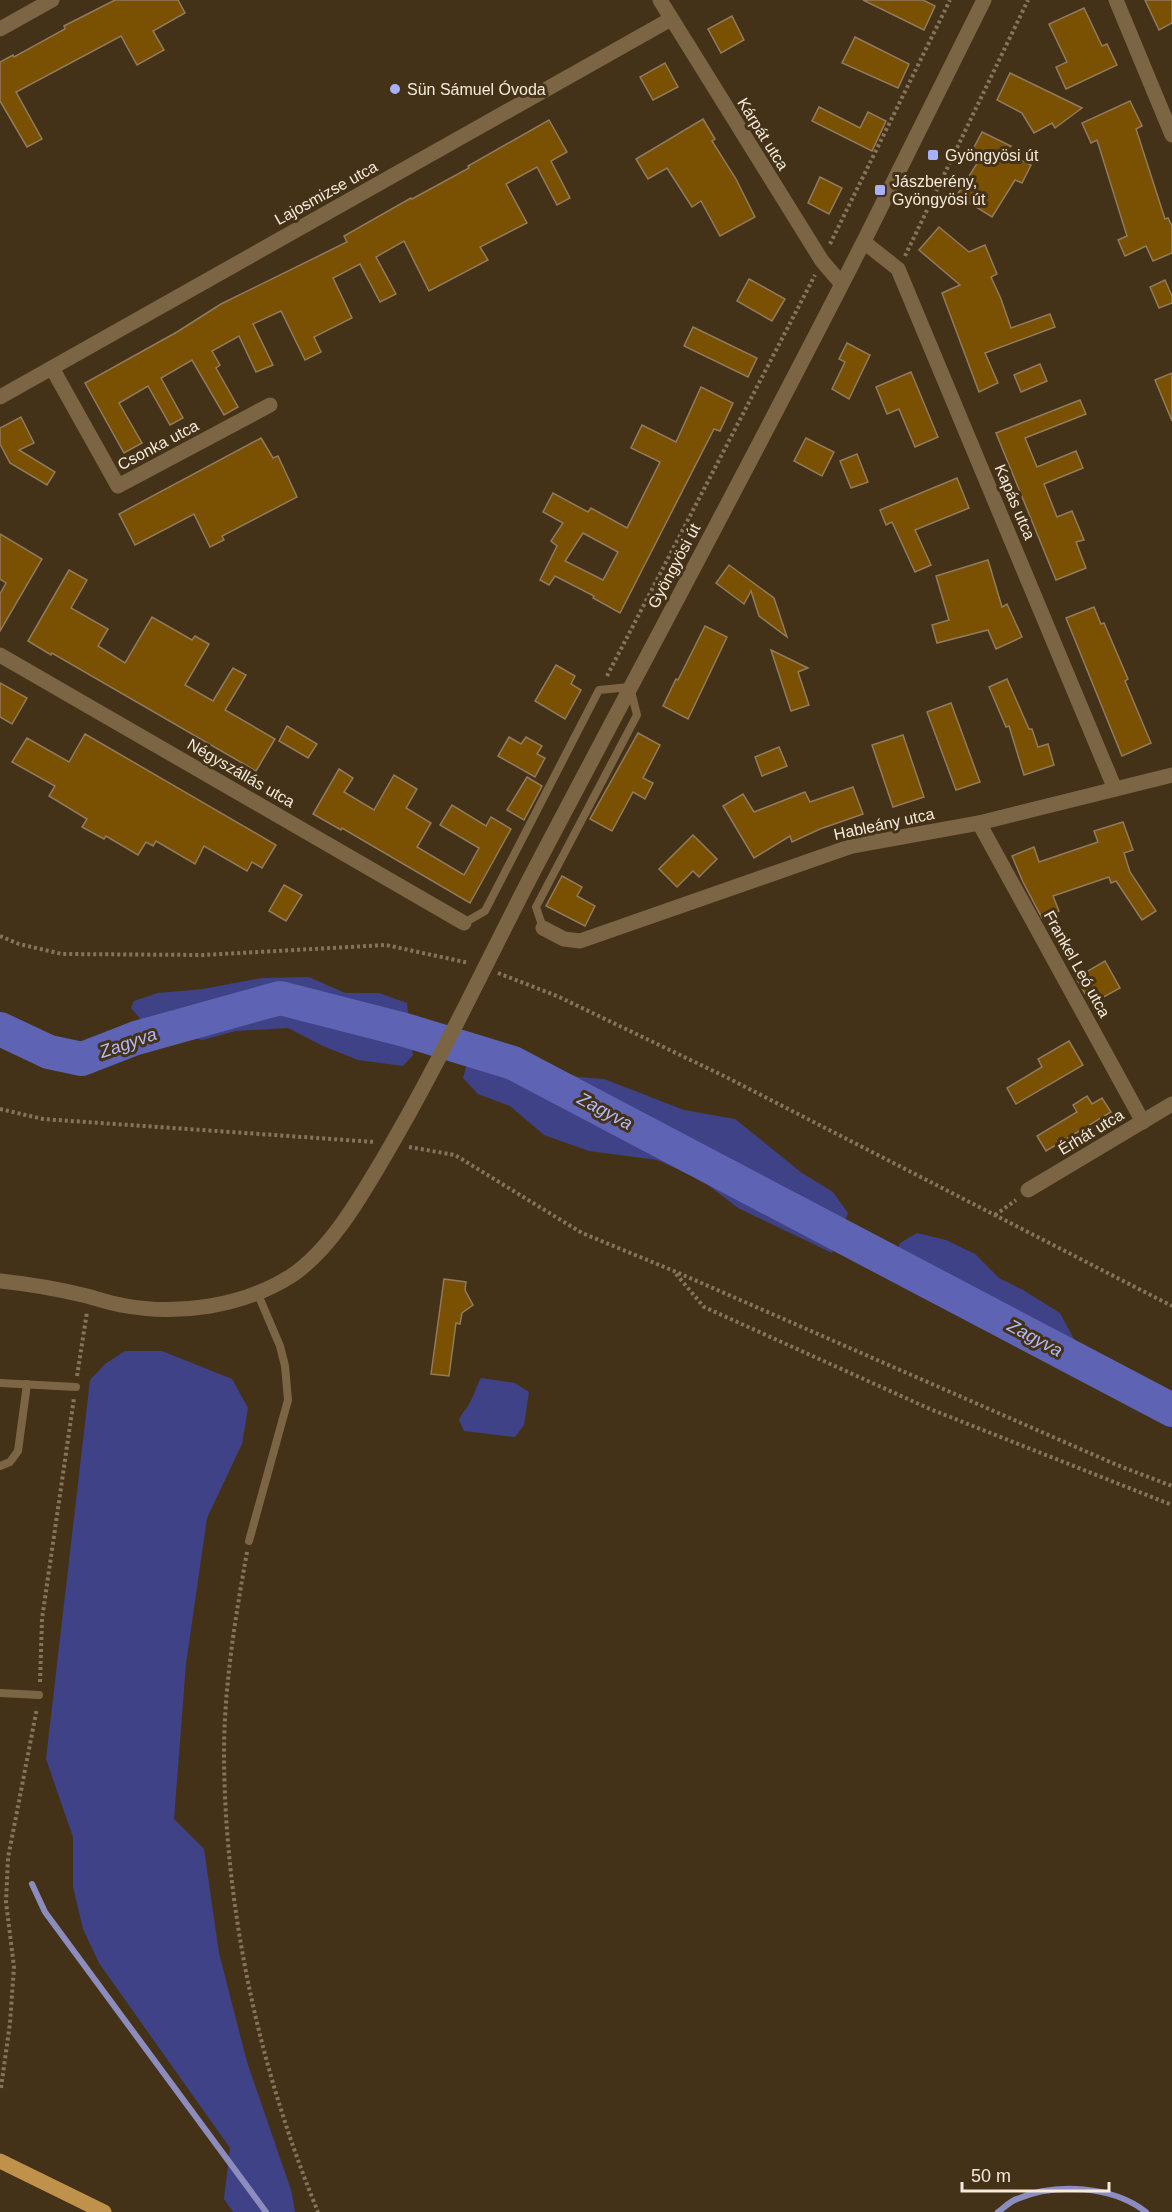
<svg xmlns="http://www.w3.org/2000/svg" width="1172" height="2212" font-family="Arial,sans-serif">
<style>
.green{fill:#3f4287}
.lines{fill:none;stroke-linecap:round;stroke-linejoin:round}
.stream{stroke:#8c8cbf;stroke-width:6}
.river{stroke:#5e64b3;stroke-width:34}
.building{fill:#7a5102;stroke:#907b5f;stroke-width:1.5;fill-rule:evenodd}
.path{stroke:#84745e;stroke-width:4;stroke-dasharray:3 3;stroke-linecap:butt}
.service{stroke:#7c6544;stroke-width:8}
.minor{stroke:#7c6544;stroke-width:15}
.tertiary{stroke:#7c6544;stroke-width:15}
.primary{stroke:#c0914b;stroke-width:15}
.poi-dot{fill:#a8b0fc;stroke:#443218;stroke-width:2}
.labels{text-anchor:middle;dominant-baseline:central;stroke-width:6;stroke-linejoin:round;paint-order:stroke}
.poi-label{font-size:16px;fill:#f6eadb;stroke:#443218;text-anchor:start}
.street-label{font-size:16px;fill:#f6eadb;stroke:#443218}
.water-label{font-size:18px;font-style:italic;fill:#b2bafb;stroke:#443218}
</style>
<rect width="100%" height="100%" fill="#443218"/>
<g class="green">
<polygon points="309,977 345,993 379,993 407,1003 413,1055 403,1066 358,1060 323,1046 288,1028 236,1031 202,1040 144,1023 131,1008 134,1001 158,993 203,989 262,978"/>
<polygon points="506,1049 578,1077 604,1079 684,1110 735,1119 802,1173 833,1192 848,1213 832,1253 738,1208 700,1179 657,1160 589,1151 544,1135 510,1106 478,1094 463,1078 467,1064"/>
<polygon points="917,1233 946,1240 975,1254 999,1278 1023,1290 1060,1313 1075,1341 1057,1363 887,1274 900,1243"/>
<polygon points="125,1351 162,1351 232,1379 248,1408 242,1444 207,1518 186,1664 174,1819 204,1849 219,1953 247,2062 291,2190 295,2212 233,2212 224,2199 230,2148 99,1963 83,1929 73,1887 73,1837 46,1759 90,1380 105,1364"/>
<path d="M481,1378L515,1383L529,1392L524,1425L515,1437L464,1431L459,1420C462,1412 467,1409 470,1402C475,1394 476,1386 481,1378Z"/>
</g>
<g class="lines">
<g class="stream">
<polyline points="32,1884 45,1912 266,2212"/>
<path d="M998,2212C1004,2208 1010,2201 1017,2199C1056,2182 1113,2186 1146,2212"/>
</g>
<polyline class="river" points="0,1029 49,1052 82,1059 136,1038 280,998 405,1030 513,1063 1172,1410"/>
</g>
<g class="building">
<polygon points="115,0 178,0 185,13 153,31 164,50 137,65 121,36 16,92 42,139 27,147 0,101 0,62 13,55 14,57 65,29 64,26"/>
<polygon points="863,0 923,0 935,6 924,30"/>
<polygon points="1145,0 1172,0 1172,23 1159,30"/>
<polygon points="1084,8 1102,46 1107,44 1117,65 1066,89 1056,67 1067,62 1049,24"/>
<polygon points="732,16 744,40 721,53 708,29"/>
<polygon points="855,37 909,64 898,88 842,63"/>
<polygon points="665,63 678,87 653,100 640,77"/>
<polygon points="1010,73 1082,108 1055,128 1052,123 1034,133 1022,113 997,100"/>
<polygon points="1130,101 1142,126 1136,129 1165,219 1168,218 1172,226 1172,253 1153,261 1146,246 1125,256 1118,240 1127,236 1097,140 1091,143 1082,123"/>
<polygon points="819,107 860,128 868,112 886,121 872,151 812,121"/>
<polygon points="703,119 715,139 712,141 736,179 755,217 720,236 701,201 692,207 667,168 648,179 636,159"/>
<polygon points="549,120 567,152 551,161 570,198 557,205 537,167 506,184 527,223 480,247 488,260 429,291 404,241 376,257 396,294 380,302 360,264 333,278 352,318 314,337 321,352 305,360 281,311 253,324 273,365 256,372 239,336 212,351 220,365 216,368 238,407 224,415 192,360 161,378 183,418 170,425 148,386 119,403 142,443 124,453 85,383 177,332 221,304 347,242 344,236 411,198 412,199 469,168 468,166"/>
<polygon points="982,132 1011,146 1003,151 1031,165 1022,183 1015,180 992,217 957,195 978,162 969,157"/>
<polygon points="820,177 842,188 829,214 808,203"/>
<polygon points="939,227 969,252 985,245 997,274 991,277 1001,299 1011,328 1050,314 1055,327 985,353 998,383 979,392 942,293 960,285 919,250"/>
<polygon points="749,279 785,299 772,321 737,301"/>
<polygon points="1165,280 1172,296 1172,303 1159,308 1150,287"/>
<polygon points="693,327 757,358 748,377 684,346"/>
<polygon points="847,343 870,355 849,399 832,389 845,362 839,359"/>
<polygon points="1040,364 1047,381 1021,392 1014,375"/>
<polygon points="911,372 938,437 915,447 899,409 887,414 876,387"/>
<polygon points="1172,373 1172,421 1155,380"/>
<path d="M701,387L733,403L720,431L714,429L620,613L593,598L594,596L555,576L549,585L540,580L557,546L551,541L563,523L543,512L553,493L588,512L591,508L627,528L660,462L631,448L642,425L676,442ZM583,533L618,552L603,580L565,561Z"/>
<polygon points="1080,400 1086,414 1025,438 1037,467 1076,451 1083,468 1044,484 1057,517 1072,511 1084,540 1076,542 1086,568 1056,580 996,433"/>
<polygon points="21,417 34,443 19,450 55,472 47,485 10,463 0,444 0,428"/>
<polygon points="261,438 273,458 278,456 297,497 222,536 224,540 210,547 194,514 135,545 119,514"/>
<polygon points="806,438 834,452 822,476 794,461"/>
<polygon points="857,454 868,482 851,488 840,461"/>
<polygon points="957,478 969,508 915,530 931,565 915,572 892,522 886,525 880,510"/>
<polygon points="0,534 42,559 0,631 0,594 6,583 0,579"/>
<polygon points="988,560 1002,607 1007,604 1022,637 996,649 988,630 937,643 932,625 949,620 936,576"/>
<polygon points="729,565 774,598 787,637 759,616 751,591 744,604 716,583"/>
<polygon points="69,570 87,580 71,608 108,629 98,646 125,663 152,617 192,640 195,636 209,644 185,685 213,701 233,668 246,675 225,710 275,739 256,771 52,653 51,655 28,641"/>
<polygon points="1094,607 1101,624 1104,623 1128,679 1125,681 1151,743 1122,756 1066,618"/>
<polygon points="705,626 727,637 688,719 663,706 676,679 678,680"/>
<polygon points="771,650 808,668 798,672 809,705 791,711"/>
<polygon points="556,665 575,676 571,684 581,690 565,719 535,701"/>
<polygon points="1007,679 1029,729 1032,729 1038,747 1048,744 1054,765 1024,775 1009,726 1006,727 989,687"/>
<polygon points="0,683 27,698 12,724 0,717"/>
<polygon points="951,703 980,782 956,790 927,712"/>
<polygon points="287,726 317,744 308,758 279,741"/>
<polygon points="638,733 660,745 643,778 653,783 645,799 633,792 612,831 590,819"/>
<polygon points="85,734 276,845 262,868 252,862 247,871 204,846 195,864 156,841 153,846 146,842 138,855 106,836 104,839 82,827 87,819 49,796 55,786 12,762 27,738 69,762"/>
<polygon points="903,735 924,797 893,807 872,745"/>
<polygon points="509,737 521,744 526,737 542,746 537,754 545,758 535,777 498,756"/>
<polygon points="779,747 787,766 762,776 755,757"/>
<polygon points="339,769 353,778 344,792 374,810 394,775 417,789 406,808 431,823 417,847 464,875 479,848 440,825 452,805 486,826 491,817 511,829 470,903 342,828 341,830 313,814"/>
<polygon points="527,777 542,786 524,820 507,810"/>
<polygon points="853,787 863,814 820,829 792,842 790,836 754,858 723,806 743,794 754,812 805,792 810,802"/>
<polygon points="1123,822 1133,850 1124,853 1130,872 1156,911 1142,920 1116,881 1111,883 1109,877 1053,896 1059,911 1042,918 1023,882 1012,856 1034,847 1039,862 1098,842 1094,831"/>
<polygon points="693,835 717,859 699,877 693,871 677,887 659,869"/>
<polygon points="562,876 582,887 577,896 595,906 585,926 546,906"/>
<polygon points="284,885 302,895 286,921 269,911"/>
<polygon points="1105,961 1120,988 1091,1004 1076,978"/>
<polygon points="1069,1041 1083,1065 1016,1104 1007,1088 1042,1067 1038,1059"/>
<polygon points="1087,1096 1092,1104 1102,1098 1111,1112 1046,1151 1037,1136 1077,1112 1073,1105"/>
<polygon points="444,1279 466,1282 465,1290 473,1305 462,1313 460,1324 456,1323 449,1376 431,1374"/>
</g>
<g class="lines">
<g class="path">
<polyline points="830,244 950,0"/>
<polyline points="905,256 1028,0"/>
<polyline points="607,676 815,275"/>
<polyline points="0,936 19,944 62,954 203,955 386,945 469,963"/>
<polyline points="498,973 557,996 726,1077 1172,1306"/>
<polyline points="0,1109 43,1119 375,1142"/>
<polyline points="409,1147 455,1155 582,1233 674,1271 1117,1465 1172,1486"/>
<polyline points="995,1215 1016,1200"/>
<polyline points="676,1274 704,1307 930,1409 1172,1505"/>
<polyline points="77,1376 87,1312"/>
<path d="M247,1552C235,1619 224,1687 224,1755C225,1911 259,2068 318,2212"/>
<polyline points="40,1682 42,1619 74,1398"/>
<polyline points="1,2088 10,2023 14,1967 6,1902 8,1858 37,1708"/>
</g>
<g class="service">
<polyline points="464,923 485,911 599,690 630,687 637,715 536,907 543,928"/>
<polyline points="0,1383 76,1387"/>
<polyline points="0,1466 10,1462 18,1451 27,1384"/>
<polyline points="249,1541 288,1400 285,1366 280,1346 257,1292"/>
<polyline points="0,1693 39,1695"/>
</g>
<g class="minor">
<polyline points="660,0 822,261 841,283"/>
<polyline points="1116,0 1172,135"/>
<polyline points="0,29 52,0"/>
<polyline points="864,242 898,269 1115,789"/>
<polyline points="52,368 118,486 270,405"/>
<polyline points="0,397 671,19"/>
<polyline points="0,655 464,923"/>
<polyline points="979,823 1143,1122"/>
<polyline points="543,928 564,939 580,941 852,846 979,823 1172,775"/>
<polyline points="1028,1190 1172,1104"/>
</g>
<path class="tertiary" d="M0,1281C29,1284 58,1289 87,1296C98,1299 109,1303 121,1305C177,1316 242,1307 291,1276C330,1250 360,1198 383,1159C437,1068 482,971 530,878C642,664 757,452 866,237C906,158 945,79 984,0"/>
<polyline class="primary" points="0,2161 104,2212"/>
</g>
<g class="poi-dot">
<circle cx="395" cy="89" r="6"/>
<rect x="927" y="149" width="12" height="12" rx="3"/>
<rect x="874" y="184" width="12" height="12" rx="3"/>
</g>
<g class="labels">
<g class="poi-label">
<text x="407" y="89">Sün Sámuel Óvoda</text>
<text x="945" y="155">Gyöngyösi út</text>
<text x="892" y="181">Jászberény,<tspan x="892" dy="18">Gyöngyösi út</tspan></text>
</g>
<g class="street-label">
<text transform="translate(763 134) rotate(58)">Kárpát utca</text>
<text transform="translate(326 193) rotate(-29)">Lajosmizse utca</text>
<text transform="translate(158 445) rotate(-28)">Csonka utca</text>
<text transform="translate(1015 502) rotate(67)">Kapás utca</text>
<text transform="translate(674 566) rotate(-62)">Gyöngyösi út</text>
<text transform="translate(241 773) rotate(30)">Négyszállás utca</text>
<text transform="translate(884 824) rotate(-12)">Hableány utca</text>
<text transform="translate(1077 964) rotate(61)">Frankel Leó utca</text>
<text transform="translate(1091 1132) rotate(-31)">Érhát utca</text>
</g>
<g class="water-label">
<text transform="translate(128 1043) rotate(-19)">Zagyva</text>
<text transform="translate(605 1111) rotate(28)">Zagyva</text>
<text transform="translate(1035 1338) rotate(28)">Zagyva</text>
</g>
</g>
<path d="M962 2182v9h147v-9" fill="none" stroke="#f6eadb" stroke-width="3"/>
<text x="971" y="2182" font-size="18" fill="#f6eadb" stroke="#443218" stroke-width="4.5" paint-order="stroke">50 m</text>
</svg>
